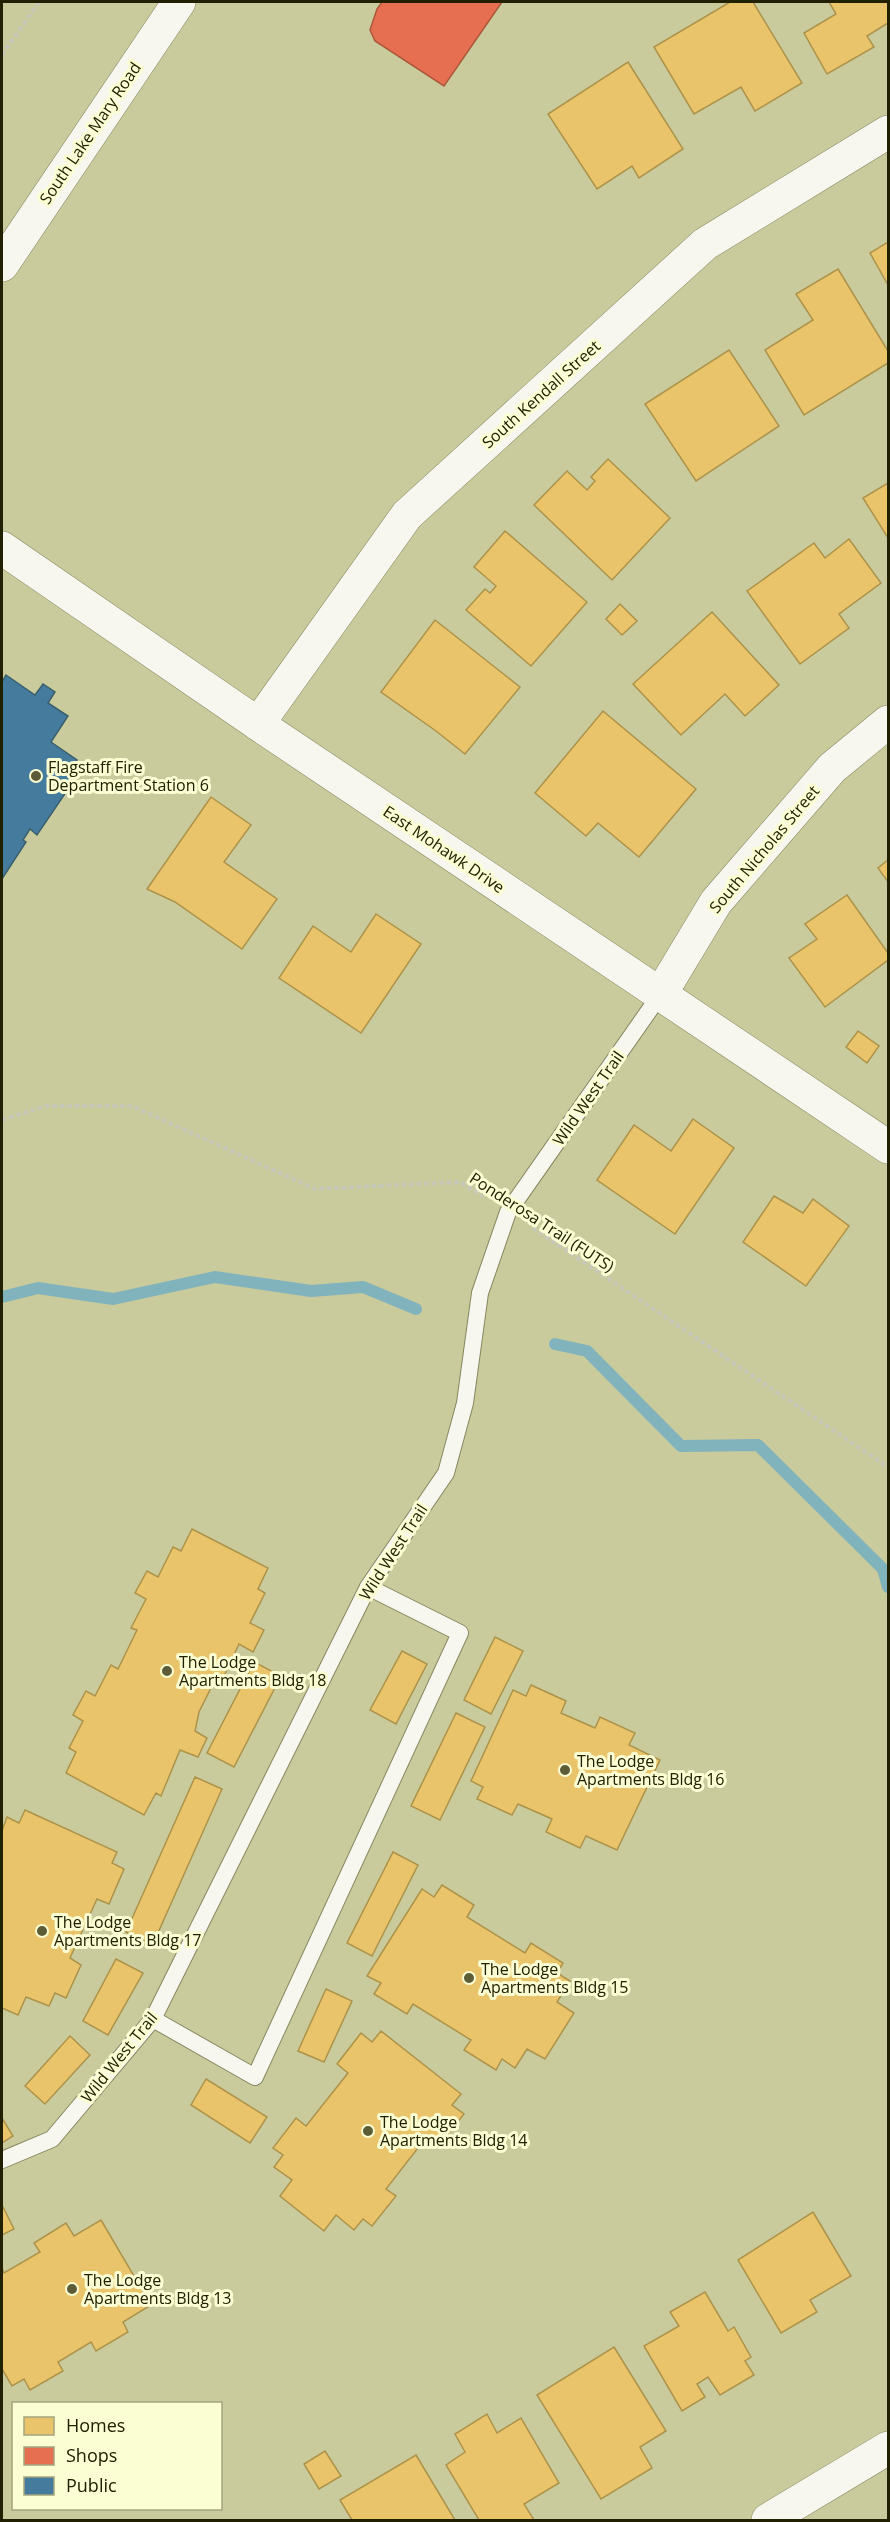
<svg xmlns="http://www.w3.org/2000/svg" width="890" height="2522" font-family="'Open Sans',sans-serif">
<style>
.homes{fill:#e9c46a;stroke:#ad934a;stroke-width:1.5}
.shops{fill:#e76f51;stroke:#ac5739;stroke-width:1.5}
.public{fill:#457b9d;stroke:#3a606e;stroke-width:1.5}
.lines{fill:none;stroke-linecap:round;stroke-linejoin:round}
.stream{stroke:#80b3bc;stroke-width:12}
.service-casing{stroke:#878760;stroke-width:18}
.minor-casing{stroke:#878760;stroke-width:34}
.secondary-casing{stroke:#878760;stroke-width:34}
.path{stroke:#c7c8ba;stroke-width:4;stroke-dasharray:4.5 3;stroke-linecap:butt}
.service{stroke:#f7f7f0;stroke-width:16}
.minor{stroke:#f7f7f0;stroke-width:33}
.secondary{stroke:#f7f7f0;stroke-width:33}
.poi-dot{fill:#5c5c37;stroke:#fbfdd3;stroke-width:2}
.labels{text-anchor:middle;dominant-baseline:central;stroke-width:6;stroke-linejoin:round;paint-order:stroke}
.street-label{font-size:16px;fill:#212000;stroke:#fbfdd3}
.poi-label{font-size:16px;fill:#212000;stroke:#fbfdd3;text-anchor:start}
</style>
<rect width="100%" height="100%" fill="#cacb9c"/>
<g class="homes">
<polygon points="730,2 753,2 802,83 755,111 741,87 694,114 654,47"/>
<polygon points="829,2 888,2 888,23 867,36 874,47 827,74 804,33 836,14"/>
<polygon points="628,62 683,149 639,178 632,166 597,189 548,114"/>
<polygon points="888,242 888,285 870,253"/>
<polygon points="838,269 888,351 888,363 804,415 765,350 813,320 796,294"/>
<polygon points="729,350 779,426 696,481 645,404"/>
<polygon points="608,459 670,518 612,580 534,505 567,471 587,490 595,481 591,477"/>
<polygon points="888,483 888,538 863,498"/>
<polygon points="505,531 587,602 531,666 466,610 485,589 490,593 496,586 474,567"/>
<polygon points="849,539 881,583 839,614 849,628 800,664 747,591 814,543 825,558"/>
<polygon points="620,604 637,621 622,635 606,619"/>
<polygon points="712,612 779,685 745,716 725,694 681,735 633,684"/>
<polygon points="435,620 520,687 465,754 436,731 381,692"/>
<polygon points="603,711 696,789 639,857 598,823 586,836 535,793"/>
<polygon points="211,797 251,825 224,862 277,899 242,949 175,902 147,889"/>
<polygon points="888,860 888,882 878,868"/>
<polygon points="847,895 888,953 888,960 825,1007 789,958 817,939 805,924"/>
<polygon points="376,914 421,944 361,1033 279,978 313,926 351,952"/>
<polygon points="858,1031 879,1046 867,1063 846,1047"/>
<polygon points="693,1119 734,1148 675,1234 597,1180 634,1125 671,1151"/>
<polygon points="774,1196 803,1213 813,1199 849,1226 806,1286 743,1242"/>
<polygon points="192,1529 268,1568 258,1589 265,1593 250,1623 264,1630 253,1652 239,1644 224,1676 218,1674 199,1712 195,1731 207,1738 198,1757 180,1750 161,1796 156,1793 144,1815 66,1773 76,1752 69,1748 83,1721 73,1715 86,1691 95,1696 111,1665 118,1669 137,1630 131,1628 146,1599 135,1593 147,1571 158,1577 173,1547 181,1551"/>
<polygon points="495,1637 523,1651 491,1714 464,1700"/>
<polygon points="402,1651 427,1664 396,1724 370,1710"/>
<polygon points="254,1662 281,1676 234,1767 207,1753"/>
<polygon points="531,1685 566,1701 561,1713 595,1728 600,1717 635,1733 629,1745 660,1760 617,1850 586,1836 580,1848 546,1832 552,1819 518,1804 512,1815 477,1799 483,1787 471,1781 513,1690 526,1696"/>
<polygon points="456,1713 485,1727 440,1820 411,1806"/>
<polygon points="195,1777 222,1789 153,1944 126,1932"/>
<polygon points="25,1810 117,1852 112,1863 124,1869 109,1904 97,1899 70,1958 81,1965 66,1998 55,1993 49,2006 26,1997 18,2015 2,2008 2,1831 7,1817 19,1823"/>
<polygon points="393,1852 418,1865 372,1956 347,1943"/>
<polygon points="442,1885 474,1905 467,1917 525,1953 531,1943 563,1963 557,1973 570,1981 557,2002 574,2013 545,2059 527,2049 515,2068 502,2059 496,2070 464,2050 471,2040 413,2004 407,2014 374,1994 381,1983 367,1976 422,1889 434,1897"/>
<polygon points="116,1959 143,1973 108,2035 83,2021"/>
<polygon points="326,1989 352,2001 324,2062 298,2051"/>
<polygon points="381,2031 461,2094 452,2105 464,2114 440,2144 428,2135 386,2189 396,2196 372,2226 363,2219 354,2230 336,2215 324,2231 280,2196 292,2180 274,2167 283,2155 273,2148 296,2118 306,2126 348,2073 337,2064 361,2033 372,2042"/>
<polygon points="70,2036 90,2055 45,2104 25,2086"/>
<polygon points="206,2079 267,2117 250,2143 191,2105"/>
<polygon points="2,2118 13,2136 2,2143"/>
<polygon points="2,2205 14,2229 2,2235"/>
<polygon points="813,2212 851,2276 810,2300 817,2312 781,2333 738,2260"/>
<polygon points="101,2220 151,2305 123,2322 128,2332 96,2351 91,2342 58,2362 63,2371 30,2390 24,2379 12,2386 2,2369 2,2268 4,2273 40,2252 34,2243 66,2223 74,2236"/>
<polygon points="705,2292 728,2331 734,2327 751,2357 745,2361 754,2375 720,2395 708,2377 697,2384 705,2397 682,2411 644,2346 679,2326 670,2312"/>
<polygon points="614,2347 666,2431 640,2447 652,2468 601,2499 537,2395"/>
<polygon points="487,2414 497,2433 521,2418 559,2483 524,2504 534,2520 479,2520 446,2465 465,2452 455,2434"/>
<polygon points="325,2451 341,2476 319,2489 304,2464"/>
<polygon points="416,2455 455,2520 352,2520 340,2500"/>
</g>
<polygon class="shops" points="382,2 502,2 444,86 375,41 370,30 377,9"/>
<polygon class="public" points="6,675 35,695 43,684 55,692 48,703 68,716 51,742 77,760 68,774 75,779 37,835 30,829 23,840 26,842 2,879 2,682"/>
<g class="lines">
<g class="stream">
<polyline points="2,1297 38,1288 113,1299 215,1277 311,1291 363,1287 416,1309"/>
<polyline points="555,1344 587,1351 681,1446 758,1445 883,1569 888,1587"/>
</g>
<defs>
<g id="service">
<polyline points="153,2019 255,2077 460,1633 368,1587"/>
<polyline points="2,2160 52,2139 153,2019 368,1587 446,1473 465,1403 480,1293 508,1212 660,995"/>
</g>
<g id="minor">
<polyline points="2,548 258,724 888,1147"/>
<polyline points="258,724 407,515 705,244 888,132"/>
<polyline points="660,995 716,902 832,768 888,722"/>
<polyline points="768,2520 888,2448"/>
</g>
<polyline id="secondary" points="2,265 179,2"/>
</defs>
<use href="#service" class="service-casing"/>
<use href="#minor" class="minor-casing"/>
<use href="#secondary" class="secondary-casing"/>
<g class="path">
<polyline points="2,55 39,2"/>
<polyline points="2,1120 46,1106 132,1106 315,1189 460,1182 483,1196"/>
<polyline points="533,1228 888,1467"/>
</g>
<use href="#service" class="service"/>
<use href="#minor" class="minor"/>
<use href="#secondary" class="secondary"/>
</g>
<g class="poi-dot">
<circle cx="36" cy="776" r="6"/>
<circle cx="167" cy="1671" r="6"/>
<circle cx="565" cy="1770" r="6"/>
<circle cx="42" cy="1931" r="6"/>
<circle cx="469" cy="1978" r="6"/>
<circle cx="368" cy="2131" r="6"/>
<circle cx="72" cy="2289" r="6"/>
</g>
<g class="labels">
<g class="street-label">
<text transform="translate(90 133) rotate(-56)">South Lake Mary Road</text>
<text transform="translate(541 394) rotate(-42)">South Kendall Street</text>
<text transform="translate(444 849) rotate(34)">East Mohawk Drive</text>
<text transform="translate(764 849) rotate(-50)">South Nicholas Street</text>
<text transform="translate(588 1098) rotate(-55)">Wild West Trail</text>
<text transform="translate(542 1222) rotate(33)">Ponderosa Trail (FUTS)</text>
<text transform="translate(393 1552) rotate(-57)">Wild West Trail</text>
<text transform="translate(119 2057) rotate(-51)">Wild West Trail</text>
</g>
<g class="poi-label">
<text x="48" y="767">Flagstaff Fire<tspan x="48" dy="18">Department Station 6</tspan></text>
<text x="179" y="1662">The Lodge<tspan x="179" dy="18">Apartments Bldg 18</tspan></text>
<text x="577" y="1761">The Lodge<tspan x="577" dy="18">Apartments Bldg 16</tspan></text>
<text x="54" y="1922">The Lodge<tspan x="54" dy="18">Apartments Bldg 17</tspan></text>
<text x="481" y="1969">The Lodge<tspan x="481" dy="18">Apartments Bldg 15</tspan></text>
<text x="380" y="2122">The Lodge<tspan x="380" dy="18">Apartments Bldg 14</tspan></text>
<text x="84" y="2280">The Lodge<tspan x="84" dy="18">Apartments Bldg 13</tspan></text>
</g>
</g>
<rect width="890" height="2522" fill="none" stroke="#212000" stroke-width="6"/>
<rect x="12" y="2402" width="210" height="108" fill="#fbfdd3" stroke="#a4a57f" stroke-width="1.5"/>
<rect x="24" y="2417" width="30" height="18" fill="#e9c46a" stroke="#a4a57f" stroke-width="1.5"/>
<text x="66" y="2432" font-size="18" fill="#212000">Homes</text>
<rect x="24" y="2447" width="30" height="18" fill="#e76f51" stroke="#a4a57f" stroke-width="1.5"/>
<text x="66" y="2462" font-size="18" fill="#212000">Shops</text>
<rect x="24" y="2477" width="30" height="18" fill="#457b9d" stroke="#a4a57f" stroke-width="1.5"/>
<text x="66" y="2492" font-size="18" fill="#212000">Public</text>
</svg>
